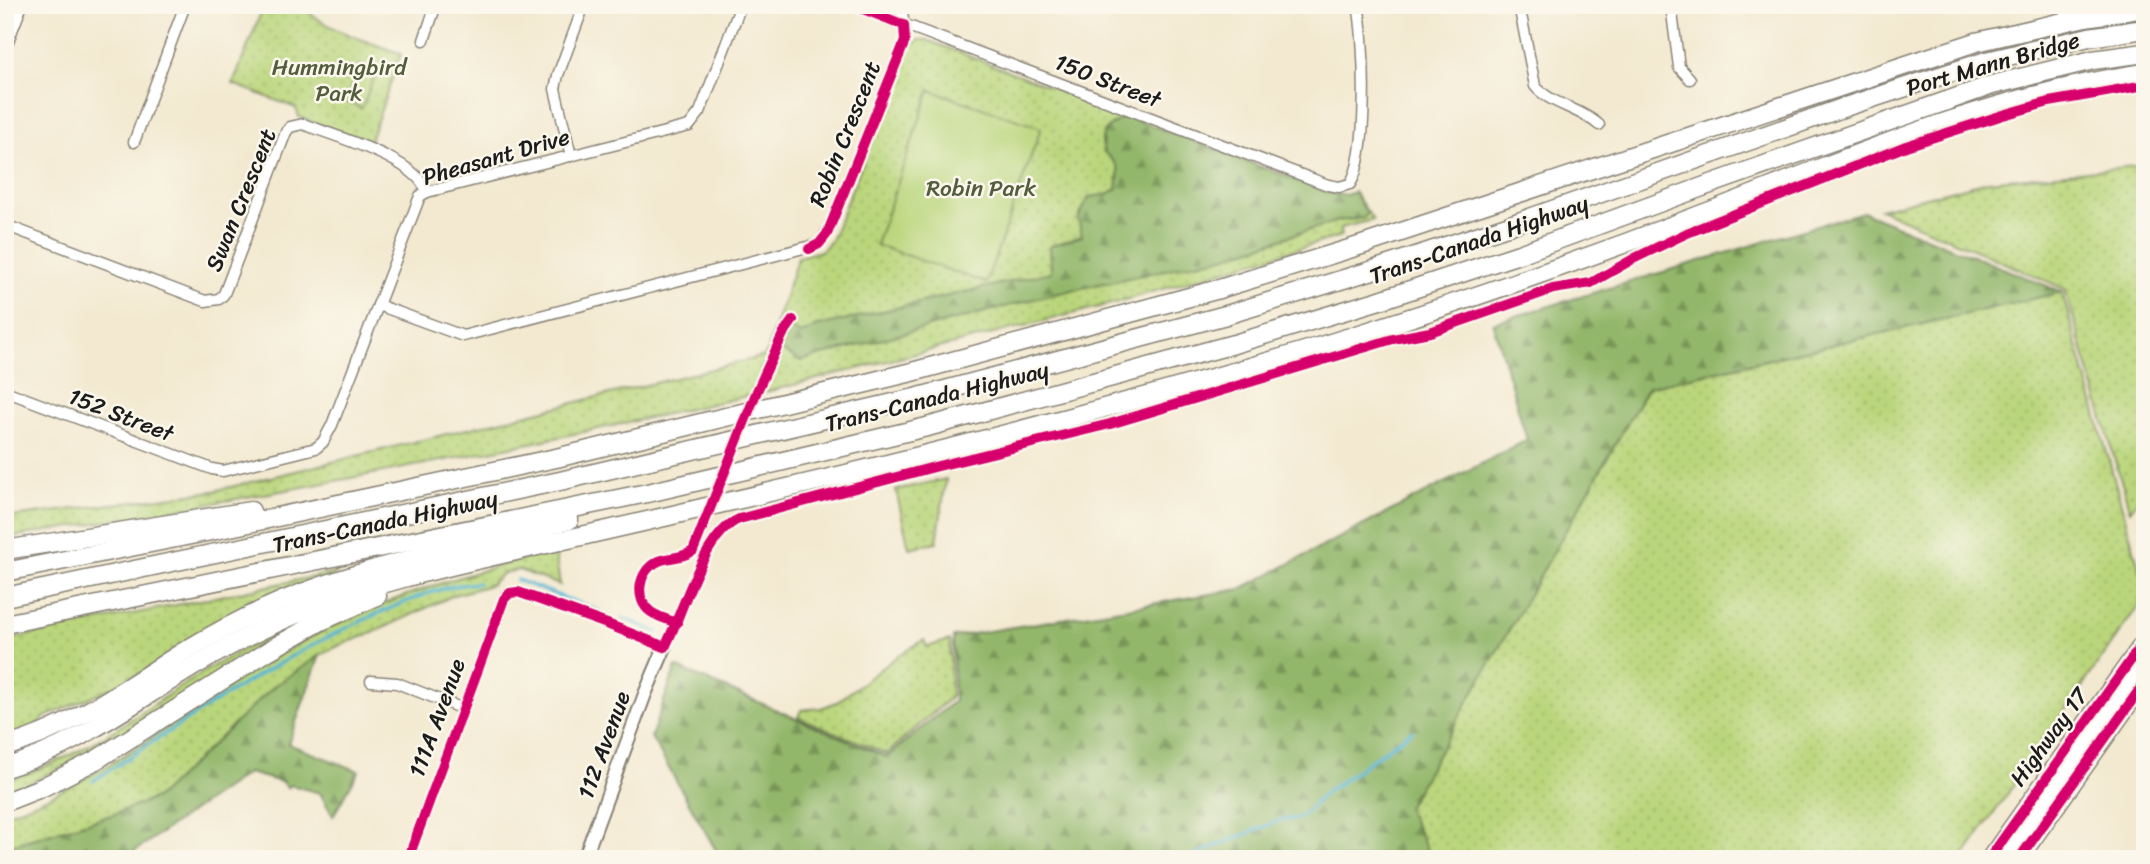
<svg xmlns="http://www.w3.org/2000/svg" width="2150" height="864" font-family="Sriracha,sans-serif">
<style>
.grass{fill:url(#grass-dots);stroke:#6b794c;stroke-width:2}
.forest{fill:url(#forest-firs);stroke:#586a44;stroke-width:2}
.garden{fill:#bad67b;stroke:#6b794c;stroke-width:2}
.lines{fill:none;stroke-linecap:round;stroke-linejoin:round}
.stream{stroke:#56b6d4;stroke-width:3.5}
.minor-casing{stroke:#888276;stroke-width:13}
.tertiary-casing{stroke:#888276;stroke-width:16}
.trunk-casing{stroke:#888276;stroke-width:19}
.motorway-casing{stroke:#888276;stroke-width:21}
.minor{stroke:#fff;stroke-width:10}
.tertiary{stroke:#fff;stroke-width:12}
.trunk{stroke:#fff;stroke-width:16}
.motorway{stroke:#fff;stroke-width:18}
.cycleway-casing{stroke:#fbf7ec;stroke-width:15}
.cycleway{stroke:#d6006c;stroke-width:10}
.labels{text-anchor:middle;dominant-baseline:central;stroke-width:5;stroke-linejoin:round;paint-order:stroke}
.street-label{font-size:23px;fill:#1c1c1c;stroke:#fbf7ec}
.park-label{font-size:23px;fill:#535d3d;stroke:#fbf7ec}
</style>
<defs>
<pattern id="grass-dots" width="8" height="8" patternUnits="userSpaceOnUse" patternTransform="scale(1.75)"><rect width="8" height="8" fill="#bad67b"/><path d="M2 2h.1M6 6h.1" fill="none" stroke="#9fb76a" stroke-width="1.8" stroke-linecap="round"/></pattern>
<pattern id="forest-firs" width="22" height="20" patternUnits="userSpaceOnUse" patternTransform="scale(1.75)"><rect width="22" height="20" fill="#93b76b"/><path d="M5 1l3.5 6h-7zM16 11l3.5 6h-7z" fill="#779457"/></pattern>
</defs>
<rect width="100%" height="100%" fill="#fbf7ec"/>
<filter id="ink" filterUnits="userSpaceOnUse"><feTurbulence type="fractalNoise" baseFrequency=".0143" numOctaves="2"/><feDisplacementMap in="SourceGraphic" scale="14" xChannelSelector="R" yChannelSelector="G"/><feConvolveMatrix kernelMatrix="1 2 1 2 8 2 1 2 1" color-interpolation-filters="sRGB"/></filter>
<filter id="wash" filterUnits="userSpaceOnUse"><feTurbulence type="fractalNoise" baseFrequency=".00686" numOctaves="4" result="noise"/><feDisplacementMap in="SourceGraphic" scale="28" xChannelSelector="R" yChannelSelector="G"/><feGaussianBlur stdDeviation="1.57" result="paint"/><feColorMatrix in="noise" values="0 0 0 0 0 0 0 0 0 0 0 0 0 0 0 0 0 1.4 0 .05"/><feComposite in="paint" operator="in"/></filter>
<g filter="url(#wash)">
<rect width="100%" height="100%" fill="#f3e9d0"/>
<g class="grass">
<path d="M264,5H302C322,30 372,42 401,54L369,143L299,117L296,108L233,84Z"/>
<path d="M918,40H927L1333,194L1346,195L1354,192L1373,220L1340,228L1341,236L1118,302L762,393L779,349L777,338L751,395C504,452 255,498 5,538V518L214,491L765,356L798,257L821,251L831,241L908,49Z"/>
<polygon points="2145,165 2145,490 2130,511 2065,289 1880,209 1988,181"/>
<polygon points="2062,292 2145,589 2145,596 1962,859 1432,859 1406,808 1648,387"/>
<polygon points="946,479 937,542 909,548 896,490"/>
<path d="M555,551L560,585L519,570L503,573L490,585L454,595L370,634L340,645L320,655L273,687L158,797L115,814L5,847V814C98,783 176,718 258,667C350,609 450,577 555,551Z"/>
<polygon points="337,572 337,574 109,689 45,717 30,730 5,738 5,640"/>
<path d="M291,625L293,629C200,687 108,752 5,793V780C69,763 121,727 175,690C212,665 251,644 291,625Z"/>
<polygon points="924,640 927,647 950,640 951,697 887,754 798,717 801,710 821,708 837,702 899,655"/>
</g>
<g class="forest">
<path d="M1127,116L1333,194L1346,195L1354,192L1367,213L1364,218L1338,221L1224,257L1050,295L800,361L779,349L777,336L773,332L776,323L802,334L818,326L1051,272L1050,246L1082,236L1078,219L1089,197L1105,195L1117,189C1120,166 1120,167 1104,152C1097,129 1110,125 1127,116Z"/>
<polygon points="1863,212 2062,292 1648,387 1407,808 1432,859 721,859 651,737 676,667 887,757 954,701 953,637 1241,589 1527,440 1493,323"/>
<polygon points="320,655 288,744 359,771 333,816 320,793 290,785 288,788 282,782 248,773 123,859 5,859 5,847 115,814 158,797 273,687"/>
</g>
<g class="garden">
<polygon points="359,65 376,72 362,108 345,102"/>
<polygon points="930,90 1041,128 986,283 876,245"/>
</g>
<g class="lines">
<g class="stream">
<polyline points="517,580 599,611"/>
<polyline points="623,618 657,632"/>
<path d="M93,781C185,721 276,658 377,614C409,600 442,585 478,583"/>
<polyline points="1191,859 1206,850 1281,820 1300,818 1324,794 1412,731"/>
</g>
</g>
</g>
<g filter="url(#ink)">
<g class="lines">
<defs>
<g id="minor">
<path d="M853,5L1328,185L1339,187L1350,184C1369,156 1365,40 1358,5"/>
<path d="M1519,5L1535,86C1551,105 1580,108 1599,125"/>
<polyline points="1671,5 1679,67 1690,79"/>
<polyline points="424,40 436,5"/>
<polyline points="5,49 22,5"/>
<polyline points="134,142 185,5"/>
<polyline points="571,156 555,89 558,75 584,5"/>
<path d="M5,225L205,301L219,299L224,294L286,132L290,127L303,124C334,136 417,159 427,192"/>
<polyline points="378,305 463,336 819,244 831,225 905,41 902,10 904,5"/>
<polyline points="5,391 212,469 223,471 316,448 323,442 332,425 420,196 427,192 689,126 700,112 741,5"/>
<polyline points="371,681 397,683 463,709"/>
<polyline points="408,859 506,595 518,592 607,624 665,647"/>
</g>
<polyline id="tertiary" points="584,859 645,694 665,647"/>
<g id="trunk">
<polyline points="1989,859 2145,640"/>
<polyline points="2003,859 2145,659"/>
<polyline points="2019,859 2145,682"/>
</g>
<g id="motorway">
<polyline points="5,550 251,511"/>
<polyline points="5,572 211,531 556,458 912,372 1219,289 1362,245 1976,42 2085,17 2145,8"/>
<polyline points="5,597 560,481 919,397 1226,315 1370,271 1510,225 1848,106 1983,62 2089,37 2145,29"/>
<polyline points="5,624 652,492 927,427 1234,344 1380,300 1519,254 1705,186 1992,85 2093,60 2145,53"/>
<path d="M5,747C73,727 124,689 183,652C211,635 252,614 282,601C374,563 474,545 569,520"/>
<path d="M5,768C76,747 132,703 194,666C236,641 280,619 327,602C383,581 443,568 502,554C576,537 650,521 723,503C919,458 1113,408 1305,351C1443,309 1579,262 1713,210C1855,155 1993,95 2145,73"/>
<polyline points="5,802 43,787 96,760 268,651 321,621 377,596"/>
</g>
</defs>
<use href="#minor" class="minor-casing"/>
<use href="#tertiary" class="tertiary-casing"/>
<use href="#trunk" class="trunk-casing"/>
<use href="#motorway" class="motorway-casing"/>
<use href="#minor" class="minor"/>
<use href="#tertiary" class="tertiary"/>
<use href="#trunk" class="trunk"/>
<use href="#motorway" class="motorway"/>
<defs>
<g id="cycleway">
<polyline points="809,249 819,244 827,234 905,41 904,25 853,5"/>
<path d="M677,623C669,620 658,617 651,612C634,600 638,571 657,562C669,556 678,560 693,551L757,391L783,334L793,320"/>
<path d="M408,859L504,599L510,593L518,592L607,624L665,647C683,613 703,534 739,519L938,466L1110,424L1393,339L1430,332L1553,289L1591,283L1635,258L1687,233L1906,146L2003,115L2049,102L2145,85"/>
<polyline points="1989,859 2145,640"/>
<polyline points="2019,859 2145,682"/>
</g>
</defs>
<use href="#cycleway" class="cycleway-casing"/>
<use href="#cycleway" class="cycleway"/>
</g>
</g>
<g class="labels">
<g class="street-label">
<text transform="translate(1993 64) rotate(-16)">Port Mann Bridge</text>
<text transform="translate(1108 81) rotate(21)">150 Street</text>
<text transform="translate(845 134) rotate(-68)">Robin Crescent</text>
<text transform="translate(496 157) rotate(-16)">Pheasant Drive</text>
<text transform="translate(241 200) rotate(-68)">Swan Crescent</text>
<text transform="translate(1479 240) rotate(-19)">Trans-Canada Highway</text>
<text transform="translate(937 397) rotate(-14)">Trans-Canada Highway</text>
<text transform="translate(121 415) rotate(21)">152 Street</text>
<text transform="translate(385 522) rotate(-12)">Trans-Canada Highway</text>
<text transform="translate(437 718) rotate(-70)">111A Avenue</text>
<text transform="translate(2049 737) rotate(-54)">Highway 17</text>
<text transform="translate(604 745) rotate(-70)">112 Avenue</text>
</g>
<g class="park-label">
<text x="339" y="67">Hummingbird<tspan x="339" dy="26">Park</tspan></text>
<text x="981" y="188">Robin Park</text>
</g>
</g>
<rect width="2150" height="864" fill="none" stroke="#fbf7ec" stroke-width="28"/>
</svg>
